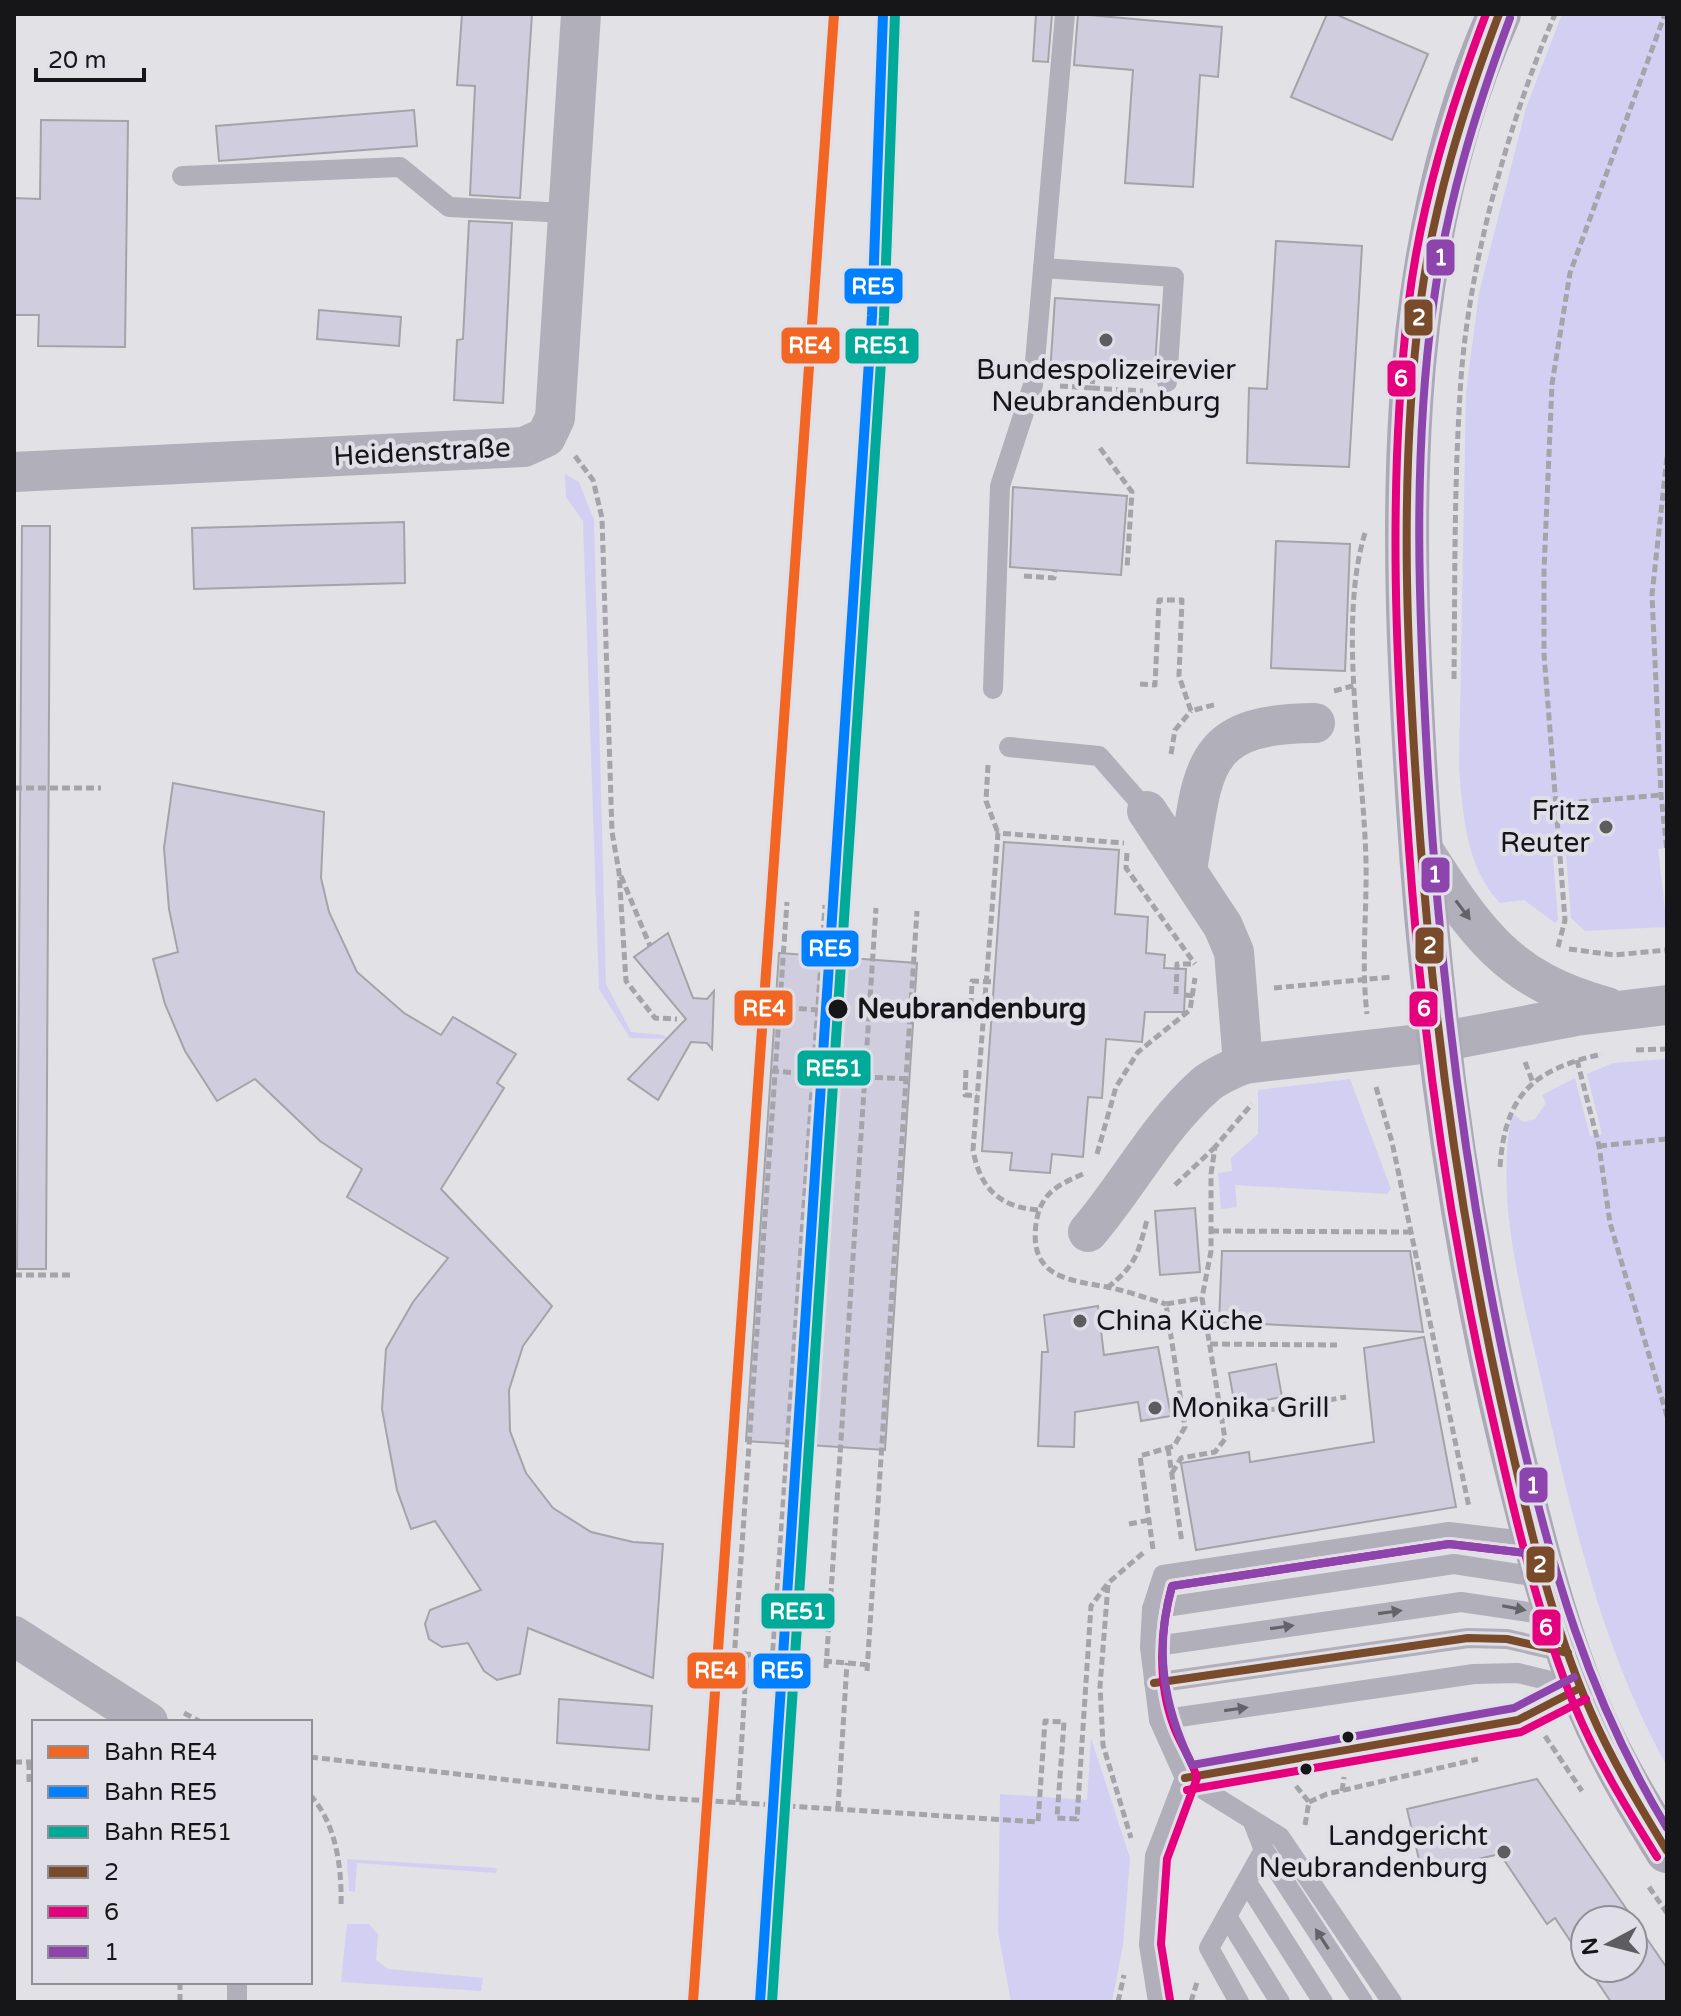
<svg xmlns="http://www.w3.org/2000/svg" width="1681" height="2016" font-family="'Varela Round',sans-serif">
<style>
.green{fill:#d3cff3}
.building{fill:#d0cede;stroke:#a4a4a8;stroke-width:2}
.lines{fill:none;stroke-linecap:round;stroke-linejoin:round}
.path{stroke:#a5a4aa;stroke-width:5;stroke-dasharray:8 4;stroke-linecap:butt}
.lane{stroke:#b1b0ba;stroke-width:20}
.street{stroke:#b1b0ba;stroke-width:40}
.primary{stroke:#aaa9b5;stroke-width:44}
.bus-1-casing{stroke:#e0dfe8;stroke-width:14}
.bus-2-casing{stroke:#e0dfe8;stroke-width:14}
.bus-3-casing{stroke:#e0dfe8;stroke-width:14}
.bus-1{stroke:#7a4b2a;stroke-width:8}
.bus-2{stroke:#e5007d;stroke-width:8}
.bus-3{stroke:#8e44ad;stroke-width:8}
.rail-1-casing{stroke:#e0dfe8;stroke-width:16}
.rail-2-casing{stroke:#e0dfe8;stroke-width:16}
.rail-3-casing{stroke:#e0dfe8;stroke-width:16}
.rail-1{stroke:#f26522;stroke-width:10}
.rail-2{stroke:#0080ff;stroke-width:10}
.rail-3{stroke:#0a9;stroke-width:10}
.oneway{fill:#64636a}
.poi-dot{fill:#5d5d61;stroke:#e0dfe8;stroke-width:3}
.stop-dot{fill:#161619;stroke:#e0dfe8;stroke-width:3}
.labels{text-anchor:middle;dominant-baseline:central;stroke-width:8;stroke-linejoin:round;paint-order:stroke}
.poi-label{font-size:28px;fill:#161619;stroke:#e0dfe8;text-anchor:end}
.street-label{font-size:28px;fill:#161619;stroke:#e0dfe8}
.stop-label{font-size:28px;font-weight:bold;fill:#161619;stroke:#e0dfe8;text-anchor:start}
.line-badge{stroke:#e0dfe8;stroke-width:3}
.badge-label{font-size:22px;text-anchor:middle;font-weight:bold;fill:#fff}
</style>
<rect width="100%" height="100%" fill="#e1e1e6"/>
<g class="green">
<path d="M1562,14H1667V848L1658,849L1667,927L1585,931L1571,918L1566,855L1553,857L1558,920L1555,923L1524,900L1500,903C1465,865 1463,815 1459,766L1466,393L1479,293L1526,108Z"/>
<polygon points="565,474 579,482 594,520 606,984 631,1032 663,1035 667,1039 630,1038 599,989 583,521 566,497"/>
<path d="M1667,1059V1766C1599,1644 1569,1505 1539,1370C1520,1287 1495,1198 1512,1113L1523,1122L1535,1119L1546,1103L1542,1095L1575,1078L1590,1136L1602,1134L1587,1074L1613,1063Z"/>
<polygon points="1350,1079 1391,1189 1387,1194 1235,1185 1237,1207 1221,1209 1218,1173 1232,1171 1231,1158 1258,1134 1258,1090"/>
<polygon points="1091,1738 1130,1858 1123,1945 1112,2002 1011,2002 998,1931 1000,1794 1087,1800"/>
<polygon points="347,1859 497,1868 496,1873 357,1863 355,1892 349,1891"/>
<polygon points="347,1924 369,1924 378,1934 376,1960 388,1969 483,1978 481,1991 341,1982"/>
</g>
<g class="building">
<polygon points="462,14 532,14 520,198 470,195 475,86 457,85"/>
<polygon points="1036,14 1052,14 1048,62 1033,61"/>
<polygon points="1078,14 1222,27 1218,77 1200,75 1193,187 1125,183 1133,70 1074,65"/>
<polygon points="1327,14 1335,14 1428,54 1392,140 1291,97"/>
<polygon points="414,110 417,146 219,161 216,126"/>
<polygon points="41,120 128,121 125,347 38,346 39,315 14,315 14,198 40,199"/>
<polygon points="469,221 512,223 503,403 454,400 457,340 463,339"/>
<polygon points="1276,241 1362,246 1349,467 1247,463 1249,388 1267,389"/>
<polygon points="1055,298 1159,305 1154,381 1050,374"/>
<polygon points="319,310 401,317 399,346 317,339"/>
<polygon points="1013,487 1127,496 1121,575 1010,567"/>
<polygon points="404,522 405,583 194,589 192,528"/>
<polygon points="22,526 50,526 46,1269 17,1269"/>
<polygon points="1276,541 1350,544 1345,671 1271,668"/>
<polygon points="173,783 324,812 321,878 329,912 357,972 404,1013 441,1035 453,1017 516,1054 497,1083 504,1088 441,1189 552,1306 523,1346 509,1390 510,1431 526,1473 553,1508 591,1532 633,1542 663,1544 653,1678 528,1628 520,1674 497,1680 484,1671 468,1643 442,1647 429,1639 425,1624 430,1610 481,1590 435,1521 411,1529 397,1490 382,1409 386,1349 413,1302 448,1258 347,1197 362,1169 320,1141 255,1079 217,1101 185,1051 165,1004 153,959 178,952 169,909 164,848"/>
<polygon points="1004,842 1119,850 1115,914 1148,917 1146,953 1165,955 1164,968 1186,969 1184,1012 1145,1012 1142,1042 1106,1039 1102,1098 1088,1097 1083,1157 1052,1154 1050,1173 1010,1170 1012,1153 982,1151"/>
<polygon points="668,933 693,998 707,999 714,991 712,1049 707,1043 691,1042 658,1100 628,1079 686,1019 634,957"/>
<polygon points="779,953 917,963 885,1450 746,1441"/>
<polygon points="1195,1208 1200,1272 1160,1275 1155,1211"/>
<polygon points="1222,1251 1410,1251 1423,1332 1219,1322"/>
<polygon points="1098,1306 1104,1355 1158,1347 1171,1416 1141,1421 1138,1402 1075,1412 1074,1447 1038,1446 1042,1352 1048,1352 1044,1315"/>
<polygon points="1424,1337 1456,1507 1196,1550 1181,1463 1249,1452 1250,1462 1374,1442 1364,1348"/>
<polygon points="1276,1364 1282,1397 1235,1406 1229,1373"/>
<polygon points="559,1699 652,1706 649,1750 557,1743"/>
<polygon points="1537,1779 1667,1968 1667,2002 1611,2002 1588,1968 1633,1968 1633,1920 1585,1920 1585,1963 1555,1918 1547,1924 1500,1854 1422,1872 1407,1809"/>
</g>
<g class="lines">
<g class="path">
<polyline points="1060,386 1092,388 1093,377"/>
<polyline points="1092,388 1143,391"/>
<polyline points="1100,448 1132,492 1127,568"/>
<polyline points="575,456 593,480 602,518 612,832 619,872 626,981 655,1018 677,1019"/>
<polyline points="1667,457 1652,595 1661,795 1667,851"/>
<path d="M1365,533C1337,624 1364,765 1366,862C1367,913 1361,963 1367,1014"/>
<polyline points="1024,576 1054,578 1055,570"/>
<path d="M1454,679C1455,585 1454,489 1460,395C1466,273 1507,126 1555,14"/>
<polyline points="1140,684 1155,685 1159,600 1182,600 1179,676 1191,711 1217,704"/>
<polyline points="1334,691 1356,685"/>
<polyline points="1171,754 1175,730 1191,711"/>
<polyline points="988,765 986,801 998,833"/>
<polyline points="14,788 101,788"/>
<polyline points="1555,804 1661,795"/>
<polyline points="1127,853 1126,868 1195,964"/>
<polyline points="621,876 650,946"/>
<polyline points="1558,947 1565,920 1544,654 1544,570 1552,384 1570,273 1665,14"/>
<polyline points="1569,949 1614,955 1667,950"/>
<polyline points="1274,988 1391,977"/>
<polyline points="1176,994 1177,964 1195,964"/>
<polyline points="1185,995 1196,996"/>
<polyline points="971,1006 972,981 994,982"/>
<polyline points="775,1007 820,1010"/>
<polyline points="868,1012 913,1015"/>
<polyline points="1636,1050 1667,1049"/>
<polyline points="1577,1060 1599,1146 1610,1223 1667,1416"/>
<polyline points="1525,1062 1533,1083"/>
<polyline points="966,1070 965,1095 977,1096"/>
<polyline points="771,1071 814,1074"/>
<polyline points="863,1077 910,1079"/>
<polyline points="1376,1087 1392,1142 1469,1507"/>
<polyline points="1599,1146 1667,1139"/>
<polyline points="1097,1154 1116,1087 1138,1052 1190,1010 1195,978"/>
<path d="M1500,1167C1505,1095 1532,1070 1602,1054"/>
<path d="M1083,1174C1057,1185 1040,1194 1036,1224C1029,1277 1068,1280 1107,1287C1127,1291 1146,1298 1166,1304"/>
<polyline points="1175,1185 1214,1148"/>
<path d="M1038,1210C999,1207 980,1188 973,1150L998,833L1124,843"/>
<polyline points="1211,1231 1409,1232"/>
<polyline points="14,1275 73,1275"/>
<path d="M1107,1288C1136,1265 1138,1254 1147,1220"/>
<polyline points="1210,1344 1337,1345"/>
<polyline points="1222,1418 1346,1397"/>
<polyline points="1168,1448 1182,1543"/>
<polyline points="1172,1473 1181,1458 1215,1452 1225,1439 1202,1298 1211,1251 1211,1174 1215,1147 1252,1104"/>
<polyline points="1129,1524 1149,1520"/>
<polyline points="1153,1549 1140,1456 1174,1446 1185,1427 1166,1304 1202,1298"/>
<polyline points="1108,1585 1100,1686 1103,1745 1131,1838"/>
<polyline points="731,1653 774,1656"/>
<polyline points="734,1660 787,902"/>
<polyline points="824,1661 870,1665"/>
<polyline points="772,1663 825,905"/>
<polyline points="826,1668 876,908"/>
<polyline points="867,1671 917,911"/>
<polyline points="184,1713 201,1722"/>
<polyline points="1545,1736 1582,1791"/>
<polyline points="310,1757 665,1798 1038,1822 1045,1721 1064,1722 1057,1818 1077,1819 1091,1606 1108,1583 1143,1553"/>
<polyline points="14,1762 34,1762"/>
<polyline points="29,1762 29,1784"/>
<polyline points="1296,1786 1309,1802"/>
<polyline points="1342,1791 1344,1777"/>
<path d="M310,1795C337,1824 342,1870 341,1907"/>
<polyline points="738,1802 747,1654"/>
<polyline points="1309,1802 1327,1794 1478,1759"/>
<polyline points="838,1809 847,1663"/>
<polyline points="1305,1825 1309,1802"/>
<polyline points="1649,1887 1667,1913"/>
<polyline points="180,2002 180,1982"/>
<polyline points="1118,2002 1124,1975"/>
<polyline points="1191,2002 1197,1982"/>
</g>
<g class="lane">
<polyline points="182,176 400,167 449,207 567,213"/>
<polyline points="1043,268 1174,277 1167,382"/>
<polyline points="993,689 1000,486 1033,385 1065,14"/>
<polyline points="1009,747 1099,756 1147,811"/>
<polyline points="1152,1609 1454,1564 1545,1578"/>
<polyline points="1150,1647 1461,1602 1556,1616"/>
<polyline points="1154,1683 1468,1638 1507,1639 1568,1653"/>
<polyline points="1159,1720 1474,1674 1518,1673 1580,1688"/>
<polyline points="1185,1778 1518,1720 1580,1688"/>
<polyline points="1253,1822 1264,1850 1363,2002"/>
<polyline points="1248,1884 1323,2002"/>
<polyline points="1228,1918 1280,2002"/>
<polyline points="237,2002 237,1982"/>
<polyline points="1158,2002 1149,1945 1155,1856 1185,1778"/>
<polyline points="1239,2002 1209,1948 1264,1850"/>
<polyline points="1392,2002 1280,1837 1185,1778 1159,1720 1150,1647 1152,1609 1163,1575 1449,1532 1535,1542"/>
</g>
<g class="street">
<polyline points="14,472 524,447 546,437 555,418 581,14"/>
<path d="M1420,845C1474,929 1505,980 1607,1007"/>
<path d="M1187,870C1204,772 1196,723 1315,723"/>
<polyline points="1243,1064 1439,1042 1576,1016 1667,1005"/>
<path d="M1088,1232C1129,1184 1158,1127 1205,1085C1215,1076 1231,1070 1243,1064L1234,952L1223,926L1147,811"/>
<polyline points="14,1636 148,1722"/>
</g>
<path class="primary" d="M1499,14C1389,261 1401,545 1418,809C1432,1027 1461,1243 1513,1455C1532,1532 1551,1609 1579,1683C1601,1742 1634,1798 1667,1851"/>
<defs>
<g id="bus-1">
<path d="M1499,14C1463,109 1433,205 1420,306C1398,482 1407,661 1420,837C1435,1039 1463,1239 1509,1437C1530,1529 1552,1623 1590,1710C1611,1759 1639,1805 1667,1851"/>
<polyline points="1154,1683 1468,1638 1507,1639 1568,1653"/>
<polyline points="1185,1778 1518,1720 1580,1688"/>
</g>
<g id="bus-2">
<path d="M1486,14C1450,109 1420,206 1408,308C1387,488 1396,669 1409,849C1423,1046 1451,1241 1496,1433C1517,1525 1539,1619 1575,1707C1597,1760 1627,1809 1657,1857"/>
<polyline points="1187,1790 1521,1732 1586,1699"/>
<path d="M1170,2000L1161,1944L1167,1859L1197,1778C1192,1760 1180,1744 1174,1727C1157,1683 1160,1630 1172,1586L1449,1544L1534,1554"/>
</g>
<g id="bus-3">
<path d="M1510,18C1475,112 1446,206 1433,306C1412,460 1419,617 1428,772C1441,990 1468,1206 1517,1418C1551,1567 1587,1696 1667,1828"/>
<path d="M1534,1554L1449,1544L1172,1586C1154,1649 1163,1706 1192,1765L1514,1708L1574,1677"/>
</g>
</defs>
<use href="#bus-1" class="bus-1-casing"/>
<use href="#bus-2" class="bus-2-casing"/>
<use href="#bus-3" class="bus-3-casing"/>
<use href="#bus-1" class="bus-1"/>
<use href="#bus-2" class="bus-2"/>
<use href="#bus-3" class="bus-3"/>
<defs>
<polyline id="rail-1" points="693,2002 834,14"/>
<polyline id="rail-2" points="760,2002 872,316 883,14"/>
<polyline id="rail-3" points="772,2002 884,317 895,14"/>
</defs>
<use href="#rail-1" class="rail-1-casing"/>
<use href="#rail-2" class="rail-2-casing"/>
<use href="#rail-3" class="rail-3-casing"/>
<use href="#rail-1" class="rail-1"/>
<use href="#rail-2" class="rail-2"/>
<use href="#rail-3" class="rail-3"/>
</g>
<defs><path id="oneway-solid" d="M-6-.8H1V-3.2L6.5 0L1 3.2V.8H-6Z" transform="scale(2)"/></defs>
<g class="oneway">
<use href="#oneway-solid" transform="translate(1463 910) rotate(53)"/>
<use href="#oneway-solid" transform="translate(1514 1608) rotate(11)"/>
<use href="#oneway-solid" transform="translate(1390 1612) rotate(-8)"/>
<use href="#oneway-solid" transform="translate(1282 1627) rotate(-8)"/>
<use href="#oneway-solid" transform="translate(1236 1709) rotate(-8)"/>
<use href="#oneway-solid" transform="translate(1322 1939) rotate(-123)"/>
</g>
<g class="poi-dot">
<circle cx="1106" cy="340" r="8"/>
<circle cx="1606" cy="827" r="8"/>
<circle cx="1080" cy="1321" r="8"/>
<circle cx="1155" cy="1408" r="8"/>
<circle cx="1504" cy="1852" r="8"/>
</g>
<g class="stop-dot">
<circle cx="838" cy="1009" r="11"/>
<circle cx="1348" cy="1737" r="7"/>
<circle cx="1306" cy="1769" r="7"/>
</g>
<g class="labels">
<g class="poi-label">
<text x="1106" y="370" text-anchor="middle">Bundespolizeirevier<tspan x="1106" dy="32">Neubrandenburg</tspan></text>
<text x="1590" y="811">Fritz<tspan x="1590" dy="32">Reuter</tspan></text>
<text x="1096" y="1321" text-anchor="start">China Küche</text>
<text x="1171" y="1408" text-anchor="start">Monika Grill</text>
<text x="1488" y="1836">Landgericht<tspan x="1488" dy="32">Neubrandenburg</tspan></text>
</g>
<g class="street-label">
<text transform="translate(422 452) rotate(-3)">Heidenstraße</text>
</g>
<g class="stop-label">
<text x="857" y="1009">Neubrandenburg</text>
</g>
</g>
<g class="line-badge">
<rect x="1425" y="238" width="31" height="39" rx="8" fill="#8e44ad"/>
<rect x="843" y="267" width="61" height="38" rx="8" fill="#0080ff"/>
<rect x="1403" y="298" width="31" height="39" rx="8" fill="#7a4b2a"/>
<rect x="780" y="326" width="61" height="39" rx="8" fill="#f26522"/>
<rect x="844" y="327" width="76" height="38" rx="8" fill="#0a9"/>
<rect x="1386" y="359" width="31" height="39" rx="8" fill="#e5007d"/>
<rect x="1420" y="856" width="31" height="38" rx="8" fill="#8e44ad"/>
<rect x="1414" y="926" width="31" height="39" rx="8" fill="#7a4b2a"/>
<rect x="800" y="929" width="60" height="39" rx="8" fill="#0080ff"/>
<rect x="733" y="989" width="61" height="38" rx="8" fill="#f26522"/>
<rect x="1408" y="990" width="31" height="38" rx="8" fill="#e5007d"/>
<rect x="796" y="1049" width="76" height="38" rx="8" fill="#0a9"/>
<rect x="1518" y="1466" width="31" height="38" rx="8" fill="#8e44ad"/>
<rect x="1525" y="1545" width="31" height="39" rx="8" fill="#7a4b2a"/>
<rect x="760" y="1592" width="76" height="38" rx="8" fill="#0a9"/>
<rect x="1531" y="1608" width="31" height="39" rx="8" fill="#e5007d"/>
<rect x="686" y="1651" width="61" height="39" rx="8" fill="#f26522"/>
<rect x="752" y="1652" width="60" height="38" rx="8" fill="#0080ff"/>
</g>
<g class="badge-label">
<text x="1441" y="265">1</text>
<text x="873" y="294">RE5</text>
<text x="1419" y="325">2</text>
<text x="810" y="353">RE4</text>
<text x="882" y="353">RE51</text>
<text x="1401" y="386">6</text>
<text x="1435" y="882">1</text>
<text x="1430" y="953">2</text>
<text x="830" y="956">RE5</text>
<text x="764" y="1016">RE4</text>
<text x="1424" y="1016">6</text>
<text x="834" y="1076">RE51</text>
<text x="1533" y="1493">1</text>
<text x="1540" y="1572">2</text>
<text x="798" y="1619">RE51</text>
<text x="1546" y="1635">6</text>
<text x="716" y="1678">RE4</text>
<text x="782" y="1678">RE5</text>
</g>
<rect width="1681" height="2016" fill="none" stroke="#161619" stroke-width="32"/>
<rect x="32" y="1720" width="280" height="264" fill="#e0dfe8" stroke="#8f8f95" stroke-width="2"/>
<rect x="48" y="1746" width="40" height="12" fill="#f26522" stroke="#8f8f95" stroke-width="2"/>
<text x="104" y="1760" font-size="24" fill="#161619">Bahn RE4</text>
<rect x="48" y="1786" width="40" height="12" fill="#0080ff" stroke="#8f8f95" stroke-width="2"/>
<text x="104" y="1800" font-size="24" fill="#161619">Bahn RE5</text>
<rect x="48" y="1826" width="40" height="12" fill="#00aa99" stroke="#8f8f95" stroke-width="2"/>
<text x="104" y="1840" font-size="24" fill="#161619">Bahn RE51</text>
<rect x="48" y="1866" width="40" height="12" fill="#7a4b2a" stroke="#8f8f95" stroke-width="2"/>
<text x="104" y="1880" font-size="24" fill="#161619">2</text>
<rect x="48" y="1906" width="40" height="12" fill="#e5007d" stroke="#8f8f95" stroke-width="2"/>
<text x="104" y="1920" font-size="24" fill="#161619">6</text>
<rect x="48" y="1946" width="40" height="12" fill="#8e44ad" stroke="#8f8f95" stroke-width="2"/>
<text x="104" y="1960" font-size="24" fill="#161619">1</text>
<g transform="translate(1609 1944) rotate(263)"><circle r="38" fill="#e0dfe8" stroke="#8f8f95" stroke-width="2"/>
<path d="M0-6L14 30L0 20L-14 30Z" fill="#5d5d61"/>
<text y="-12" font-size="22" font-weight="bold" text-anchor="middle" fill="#161619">N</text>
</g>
<path d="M36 68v12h108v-12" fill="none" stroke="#161619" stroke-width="4"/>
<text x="48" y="68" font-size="24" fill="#161619" stroke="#e0dfe8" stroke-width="6" paint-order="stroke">20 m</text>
</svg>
